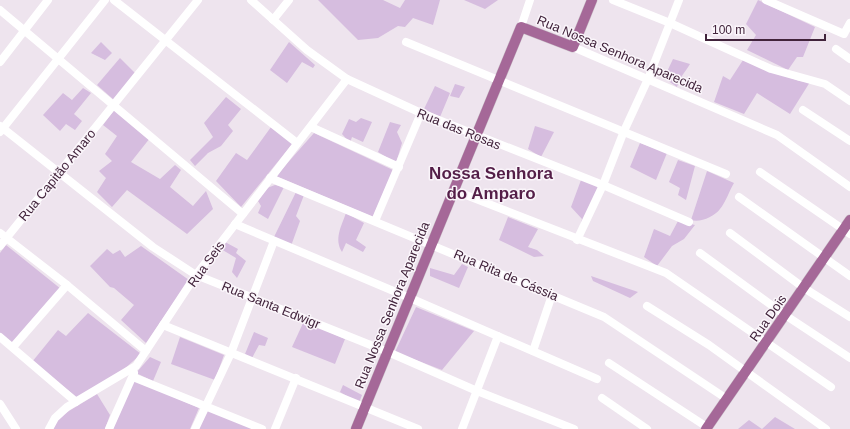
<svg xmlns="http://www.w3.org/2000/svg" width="850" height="429" font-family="Arial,sans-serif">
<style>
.green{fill:#d6bddf}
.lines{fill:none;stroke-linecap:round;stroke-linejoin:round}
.major-casing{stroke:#cac1c8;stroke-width:11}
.minor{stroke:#fff;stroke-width:8}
.major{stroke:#a56898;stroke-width:10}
.labels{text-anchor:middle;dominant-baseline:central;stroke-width:3;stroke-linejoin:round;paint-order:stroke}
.street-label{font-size:13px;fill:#41233b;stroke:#faf5fa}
.district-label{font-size:17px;font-weight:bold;fill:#541e48;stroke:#faf5fa}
</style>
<rect width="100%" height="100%" fill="#eee4ee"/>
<g class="green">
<polygon points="318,0 383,0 400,8 405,0 440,0 433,25 413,18 405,27 398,26 378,38 358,40"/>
<polygon points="464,0 498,0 485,9"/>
<polygon points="758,0 815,27 803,57 797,57 788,70 747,50 756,35 746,24"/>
<polygon points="101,42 112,53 105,60 91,53"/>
<polygon points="289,42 315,65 313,68 302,62 287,83 270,70"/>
<polygon points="120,58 136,74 114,100 97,85"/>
<path d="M673,59L690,64C685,73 680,76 677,87L664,78Z"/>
<polygon points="743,60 799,81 810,82 790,114 757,93 744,114 714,102 723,76 730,80"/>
<polygon points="455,84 465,87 459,98 450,96"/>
<polygon points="435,86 450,93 440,117 424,109"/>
<polygon points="83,88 91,93 74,114 82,121 75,130 66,124 60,131 43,115 63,93 72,100"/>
<polygon points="226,97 241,109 228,125 233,131 221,146 208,153 195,166 190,160 213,137 204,123"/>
<polygon points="115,109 150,138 131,162 160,179 175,165 181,170 170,187 193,206 206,191 213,209 187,234 127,190 112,207 97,192 106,178 99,171 112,161 105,154 117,136 103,125"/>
<polygon points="361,118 372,122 363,142 352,137 350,143 342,134 349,119 356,122"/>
<polygon points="390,122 401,125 397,132 402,143 396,163 378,152"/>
<polygon points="535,126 554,132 541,157 528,149"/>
<polygon points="271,127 293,143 241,207 216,181 236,153 247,160"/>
<polygon points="314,133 393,170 373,217 276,176"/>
<polygon points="640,143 667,153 656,180 630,167"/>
<polygon points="678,160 695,166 686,200 678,195 680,188 669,182"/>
<path d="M707,171L734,183C729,191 726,202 720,209C714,217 700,223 691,220Z"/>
<polygon points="581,180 600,187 578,235 582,219 571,207"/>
<polygon points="275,185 284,187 268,219 258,213 261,206 258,201 267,188"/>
<polygon points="296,192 304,195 296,216 300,221 291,246 274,237"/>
<path d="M346,213L364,223L356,240L366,247L363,252L346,243L342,252C334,239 341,227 346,213Z"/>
<polygon points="508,217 538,229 528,247 537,250 544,256 534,257 499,240"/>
<polygon points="678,221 695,225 684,239 672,246 657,266 644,257 654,229 670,236"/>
<polygon points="225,242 238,249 236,253 246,261 237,278 232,272 236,258 221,249"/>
<polygon points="6,245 61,289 12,344 0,334 0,253"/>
<polygon points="141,246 189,280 146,343 121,320 134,305 114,288 110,287 90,266 107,249 113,254 120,250 125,257"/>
<polygon points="462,264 468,267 459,288 430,276 430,268 454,275"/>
<polygon points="591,276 638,292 630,298 593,281"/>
<polygon points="416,307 474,331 442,370 395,352"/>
<polygon points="88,313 141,354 122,371 78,398 32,362 58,330 66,336"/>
<polygon points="304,321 345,339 335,364 292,347"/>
<polygon points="254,332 268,338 265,346 259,345 252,358 245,354"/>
<polygon points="180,337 224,355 215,380 171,364"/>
<polygon points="150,357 161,362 153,381 136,373"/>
<polygon points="134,380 199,408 190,429 113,429"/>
<polygon points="343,385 362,395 359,403 340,392"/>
<polygon points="97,394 110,415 105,429 53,429 59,417"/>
<polygon points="207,410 254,429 199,429"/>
<polygon points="775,417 795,429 738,429 749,420 762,429"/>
</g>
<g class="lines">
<defs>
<g id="major">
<path d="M356,429C410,295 466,161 521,27L573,47L592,0"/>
<polyline points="706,429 850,220"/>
</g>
</defs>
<use href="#major" class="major-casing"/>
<g class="minor">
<polyline points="114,0 297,143"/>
<polyline points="251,0 307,50 347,79 421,113 603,185 689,222"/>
<polyline points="613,0 670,23 771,69 825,84 850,101"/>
<polyline points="766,0 844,34 850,23"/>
<polyline points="0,10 243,214"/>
<polyline points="273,20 289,0"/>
<polyline points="521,27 530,0"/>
<polyline points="406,42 726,174"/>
<polyline points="573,47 777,135 850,187"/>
<polyline points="836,49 850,59"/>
<polyline points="0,62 48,0"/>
<polyline points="803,110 850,141"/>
<polyline points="0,126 153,247 196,275 388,352 477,391 574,429"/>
<polyline points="311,127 399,167"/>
<polyline points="0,132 105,0"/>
<polyline points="760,172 850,234"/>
<polyline points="270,178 604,317 727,399"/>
<polyline points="453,190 666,273 831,387"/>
<polyline points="739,197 850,276"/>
<polyline points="375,221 421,113"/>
<polyline points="235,224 410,298 597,379"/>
<polyline points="0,233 67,285 146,351"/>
<polyline points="730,233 804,288 850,317"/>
<polyline points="577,240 603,185 624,131 648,79 679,0"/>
<polyline points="0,246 198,0"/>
<polyline points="700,253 785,315 850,358"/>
<polyline points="647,306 709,345 826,429"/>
<polyline points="163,325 418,429"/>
<polyline points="0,337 76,402"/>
<polyline points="13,347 67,285"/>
<polyline points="533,351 552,295"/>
<polyline points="609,363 707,427"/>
<polyline points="133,377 262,429"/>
<polyline points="602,398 647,429"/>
<polyline points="0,404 16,429"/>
<polyline points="49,429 55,418 67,407 136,366 196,275 347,79"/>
<polyline points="109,429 134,373"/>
<polyline points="195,429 231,353 274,241"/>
<polyline points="275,429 296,378"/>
<polyline points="462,429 498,336"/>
</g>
<use href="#major" class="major"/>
</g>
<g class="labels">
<g class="street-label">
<text transform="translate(620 54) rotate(23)">Rua Nossa Senhora Aparecida</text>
<text transform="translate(459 129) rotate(22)">Rua das Rosas</text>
<text transform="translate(57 175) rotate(-51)">Rua Capitão Amaro</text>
<text transform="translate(206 264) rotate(-54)">Rua Seis</text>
<text transform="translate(506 275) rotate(23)">Rua Rita de Cássia</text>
<text transform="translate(271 305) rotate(22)">Rua Santa Edwigr</text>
<text transform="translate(392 305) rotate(-68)">Rua Nossa Senhora Aparecida</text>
<text transform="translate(768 318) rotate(-55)">Rua Dois</text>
</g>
<g class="district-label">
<text x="491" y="173">Nossa Senhora<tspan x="491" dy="20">do Amparo</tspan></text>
</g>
</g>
<path d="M706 34v6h119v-6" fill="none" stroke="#41233b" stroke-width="2"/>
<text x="712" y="34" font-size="12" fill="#41233b" stroke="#faf5fa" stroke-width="3" paint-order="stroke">100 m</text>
</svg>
